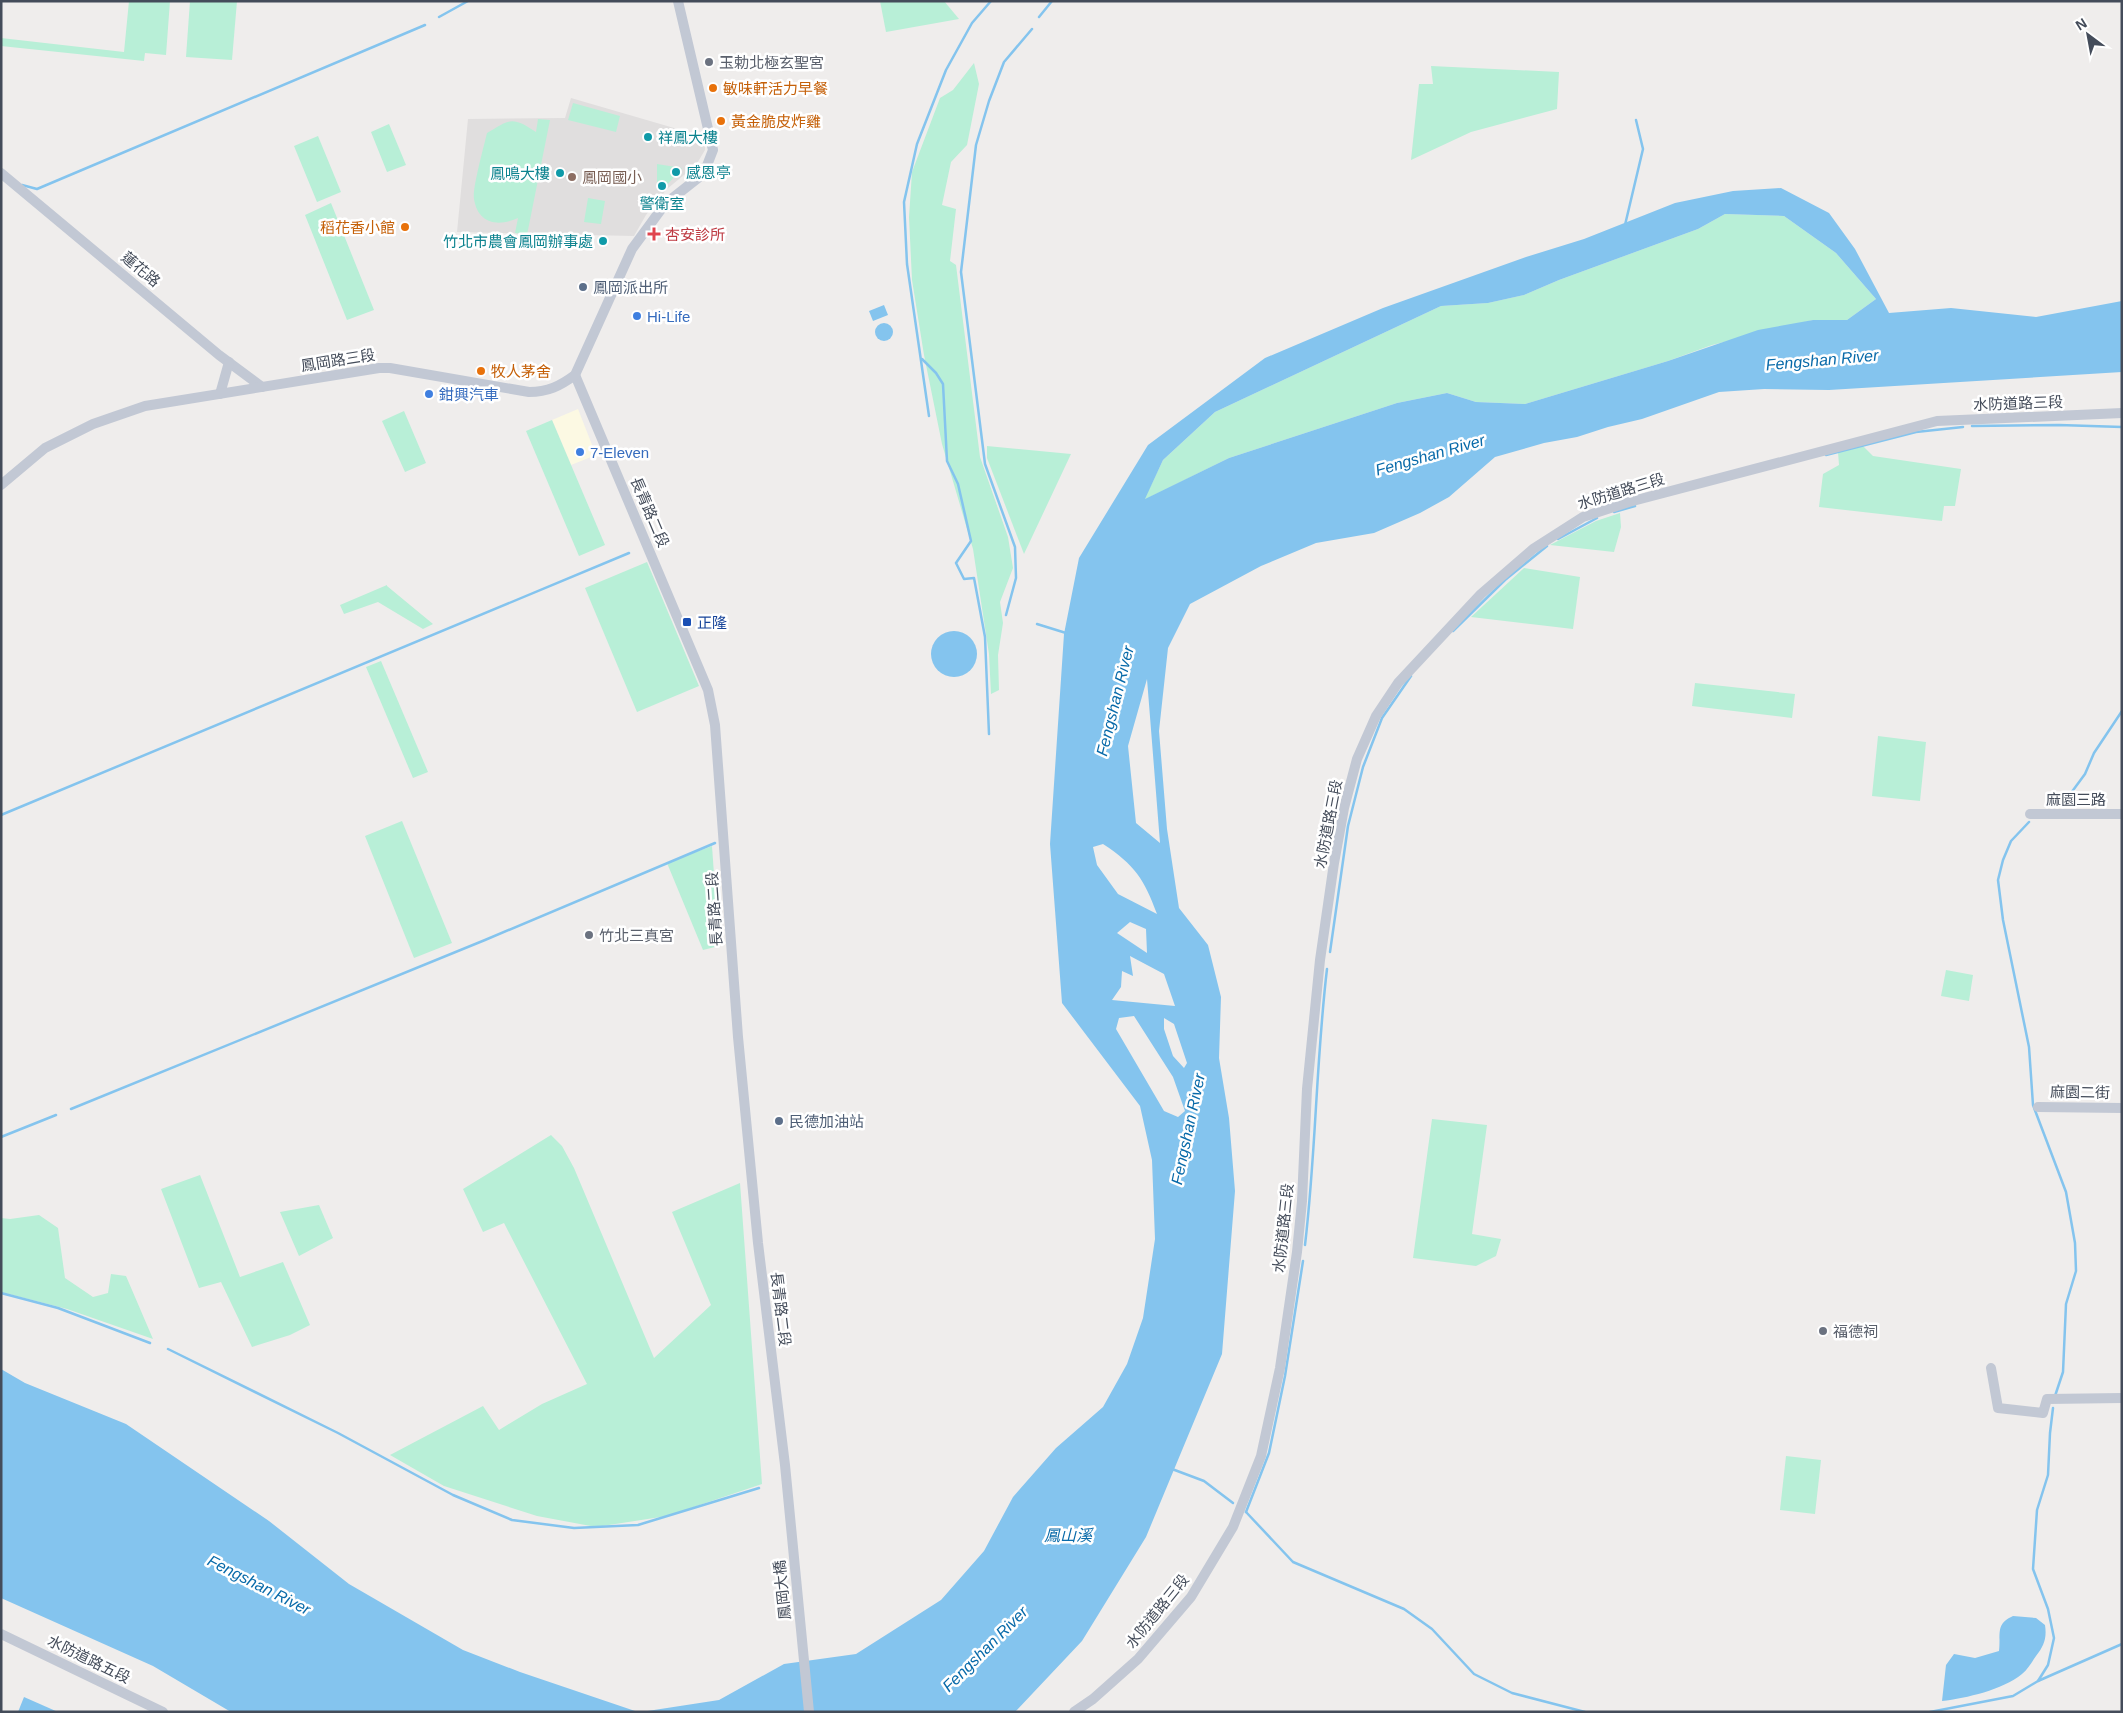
<svg xmlns="http://www.w3.org/2000/svg" width="2123" height="1713" font-family="Arial,'Noto Sans TC',sans-serif">
<style>
.commercial{fill:#fcf9e3}
.education{fill:#e0dede}
.green{fill:#b8efd7}
.water{fill:#84c4ee;fill-rule:evenodd}
.lines{fill:none;stroke-linecap:round;stroke-linejoin:round}
.stream{stroke:#84c4ee;stroke-width:2.5}
.minor{stroke:#c2c8d4;stroke-width:10}
.worship-dot{fill:#6b7280;stroke:#fff;stroke-width:2}
.food-dot{fill:#e8710a;stroke:#fff;stroke-width:2}
.culture-dot{fill:#0f9aa8;stroke:#fff;stroke-width:2}
.education-dot{fill:#8d6e63;stroke:#fff;stroke-width:2}
.health-dot{fill:#e0444e;stroke:#fff;stroke-width:2}
.service-dot{fill:#5c6f8a;stroke:#fff;stroke-width:2}
.shop-dot{fill:#3f7fe0;stroke:#fff;stroke-width:2}
.transit-dot{fill:#1a4fb4;stroke:#fff;stroke-width:2}
.labels{text-anchor:middle;dominant-baseline:central;stroke-width:5;stroke-linejoin:round;paint-order:stroke}
.worship-label{font-size:15px;fill:#5b616d;stroke:#fff;text-anchor:start}
.food-label{font-size:15px;fill:#c56008;stroke:#fff;text-anchor:start}
.culture-label{font-size:15px;fill:#0d838f;stroke:#fff;text-anchor:start}
.education-label{font-size:15px;fill:#785e54;stroke:#fff;text-anchor:start}
.health-label{font-size:15px;fill:#be3a42;stroke:#fff;text-anchor:start}
.street-label{font-size:15px;fill:#444c5a;stroke:#fff}
.service-label{font-size:15px;fill:#4e5e75;stroke:#fff;text-anchor:start}
.shop-label{font-size:15px;fill:#366cbe;stroke:#fff;text-anchor:start}
.transit-label{font-size:15px;fill:#164399;stroke:#fff;text-anchor:start}
.water-label{font-size:16px;font-style:italic;fill:#086aa9;stroke:#fff}
</style>
<rect width="100%" height="100%" fill="#efedec"/>
<polygon class="commercial" points="578,409 596,455 571,465 552,420"/>
<polygon class="education" points="571,98 705,137 705,150 696,165 667,189 646,215 634,236 457,232 468,119 565,118"/>
<g class="green">
<polygon points="129,1 170,1 166,55 145,53 144,61 1,46 1,38 124,52"/>
<polygon points="190,1 237,1 232,60 186,57"/>
<polygon points="880,1 944,1 959,19 886,32"/>
<polygon points="974,63 979,84 967,145 951,162 942,205 956,209 950,261 956,265 980,457 1008,537 1013,568 1000,602 1003,623 998,655 999,690 991,694 989,654 973,549 942,444 924,355 912,280 909,217 912,172 940,98 953,90"/>
<polygon points="1431,66 1559,72 1557,109 1471,132 1411,160 1419,84 1433,84"/>
<polygon points="573,103 620,116 616,132 568,120"/>
<path d="M538,119L550,120L527,235L515,233L518,218C498,227 478,224 474,199C472,189 484,146 487,133C510,119 512,116 536,132Z"/>
<polygon points="389,124 406,165 387,172 371,132"/>
<polygon points="318,136 341,192 317,202 294,146"/>
<polygon points="657,164 682,168 667,185 657,183"/>
<polygon points="588,198 605,201 601,224 584,222"/>
<polygon points="331,203 374,310 347,320 305,215"/>
<polygon points="1725,214 1784,216 1836,253 1876,299 1847,320 1813,320 1712,345 1668,361 1525,404 1476,402 1447,393 1397,403 1229,458 1144,500 1163,460 1215,412 1441,306 1488,303 1524,295 1559,280 1698,229"/>
<polygon points="404,411 426,463 405,472 382,421"/>
<polygon points="552,420 605,545 579,556 526,431"/>
<polygon points="1862,445 1873,456 1961,469 1955,506 1944,506 1942,521 1819,507 1823,474 1839,465 1838,452"/>
<polygon points="987,446 1071,454 1024,554 987,458"/>
<polygon points="1620,513 1621,527 1614,552 1550,545 1596,521"/>
<polygon points="647,562 699,686 637,712 585,588"/>
<polygon points="1524,568 1580,577 1573,629 1471,617"/>
<polygon points="387,585 387,586 433,624 423,629 378,602 344,614 340,605"/>
<polygon points="381,661 428,772 413,778 366,667"/>
<polygon points="1695,683 1795,694 1792,718 1692,706"/>
<polygon points="1878,736 1926,742 1920,801 1872,796"/>
<polygon points="402,821 452,943 414,958 365,836"/>
<polygon points="712,846 719,946 703,950 667,863"/>
<polygon points="1946,970 1973,975 1969,1001 1941,996"/>
<polygon points="1432,1119 1487,1125 1472,1234 1501,1239 1496,1256 1476,1266 1413,1258"/>
<polygon points="551,1135 562,1146 574,1168 654,1358 711,1305 672,1212 740,1183 762,1484 667,1516 596,1527 537,1516 444,1486 390,1455 483,1406 499,1430 542,1404 587,1384 504,1223 483,1232 463,1189"/>
<polygon points="200,1175 240,1277 283,1262 310,1325 290,1335 252,1347 221,1282 199,1288 161,1189"/>
<polygon points="319,1205 333,1238 299,1256 280,1212"/>
<polygon points="39,1215 58,1228 65,1278 93,1297 108,1293 111,1274 126,1276 153,1339 67,1309 1,1292 1,1218 10,1219"/>
<polygon points="1786,1456 1821,1460 1815,1514 1780,1510"/>
</g>
<g class="water">
<path d="M1781,188L1829,213L1855,249L1889,313L1951,308L2036,317L2122,301V372L1829,390L1764,389L1719,392L1642,419L1608,427L1577,437L1544,443L1495,457L1449,497L1420,513L1374,533L1316,543L1261,566L1190,604L1168,648L1159,731L1167,829L1179,908L1208,945L1221,997L1219,1058L1229,1118L1235,1191L1222,1354L1146,1537L1082,1641L1015,1712H641L719,1700L784,1664L856,1654L941,1600L984,1551L1013,1497L1056,1448L1103,1407L1127,1364L1143,1318L1155,1239L1152,1160L1140,1106L1062,1003L1050,844L1064,634L1079,558L1148,445L1265,358L1383,308L1526,257L1584,239L1675,203L1733,191ZM1725,214L1784,216L1836,253L1876,299L1847,320H1813L1758,330L1668,361L1525,404L1476,402L1447,393L1397,403L1229,458L1145,499L1163,460L1215,412L1441,306L1488,303L1524,295L1559,280L1698,229ZM1147,679L1160,843L1136,823L1128,746ZM1103,844C1135,865 1144,879 1157,914L1118,894L1097,865L1093,847ZM1130,922L1146,929L1147,953L1117,933ZM1130,956L1164,974L1175,1006L1112,1000L1121,987L1122,971L1133,976ZM1134,1016L1173,1077L1185,1111L1178,1117L1164,1111L1116,1029L1119,1018ZM1164,1018L1174,1024L1187,1063L1184,1068L1173,1056L1164,1029Z"/>
<polygon points="884,305 888,315 873,321 869,311"/>
<circle cx="884" cy="332" r="9"/>
<circle cx="954" cy="654" r="23"/>
<polygon points="1,1369 25,1383 126,1424 269,1521 349,1584 463,1650 520,1672 638,1712 231,1712 153,1666 1,1598"/>
<path d="M2013,1616L2036,1618L2045,1625C2047,1638 2044,1646 2036,1656C2031,1663 2028,1669 2022,1674C2002,1690 1967,1698 1942,1701L1946,1665L1954,1654L1975,1658L1999,1651C2001,1634 1995,1624 2013,1616Z"/>
<polygon points="24,1697 58,1712 18,1712"/>
</g>
<g class="lines">
<g class="stream">
<polyline points="439,17 468,1"/>
<polyline points="1039,17 1052,1"/>
<polyline points="22,185 37,189 425,25"/>
<polyline points="1625,225 1643,149 1636,120"/>
<polyline points="922,359 936,373 943,384 947,461 958,484 971,541 956,563 964,579 974,578 985,637 989,734"/>
<polyline points="929,416 907,264 904,202 917,144 946,70 972,23 991,1"/>
<polyline points="1972,426 2059,425 2122,427"/>
<polyline points="1826,455 1916,432 1963,427"/>
<polyline points="1614,512 1635,506"/>
<polyline points="1558,539 1597,518"/>
<polyline points="1006,615 1016,578 1015,547 985,464 961,272 976,145 989,101 1004,62 1032,29"/>
<polyline points="1037,624 1066,633"/>
<polyline points="1453,631 1505,580 1547,546"/>
<polyline points="2049,800 2071,793 2085,774 2094,753 2122,711"/>
<polyline points="1,815 629,553"/>
<polyline points="2029,822 2011,841 2003,860 1998,880 2003,920 2029,1047 2033,1105 2066,1192 2075,1243 2076,1271 2066,1304 2063,1372 2055,1396"/>
<polyline points="1330,952 1348,826 1363,767 1382,718 1411,676"/>
<polyline points="71,1109 485,940 715,843"/>
<polyline points="1,1137 56,1115"/>
<path d="M1305,1245C1316,1153 1316,1060 1327,969"/>
<polyline points="1,1293 58,1308 150,1343"/>
<polyline points="168,1349 338,1433 453,1495 512,1520 574,1528 638,1525 759,1488"/>
<polyline points="1172,1469 1204,1481 1233,1503"/>
<polyline points="1246,1512 1293,1562 1404,1609 1432,1629 1474,1674 1512,1693 1585,1712"/>
<polyline points="1246,1512 1269,1453 1285,1376 1303,1261"/>
<polyline points="2038,1681 2122,1644"/>
<polyline points="1930,1712 2013,1696 2038,1681 2048,1665 2054,1638 2048,1609 2033,1569 2037,1510 2048,1475 2050,1433 2053,1408"/>
</g>
<g class="minor">
<polyline points="1,173 219,355 262,387"/>
<polyline points="575,375 708,690 715,725 738,1037 758,1243 785,1465 809,1712"/>
<polyline points="220,394 229,362"/>
<path d="M1,485L45,448L93,424L145,406L379,368H390L529,392C548,392 560,386 575,375L632,249L665,204L698,178L706,168L713,150L678,1"/>
<polyline points="2030,814 2122,814"/>
<polyline points="2038,1107 2122,1108"/>
<polyline points="1991,1368 1998,1408 2043,1413 2047,1399 2122,1398"/>
<polyline points="1,1634 163,1712"/>
<polyline points="1074,1712 1093,1699 1138,1659 1191,1597 1233,1527 1261,1456 1280,1368 1297,1252 1302,1201 1307,1089 1320,960 1334,863 1344,808 1357,759 1376,716 1398,683 1481,594 1533,549 1583,517 1629,502 1937,421 2122,413"/>
</g>
</g>
<g class="worship-dot">
<circle cx="709" cy="62" r="5"/>
<circle cx="589" cy="935" r="5"/>
<circle cx="1823" cy="1331" r="5"/>
</g>
<g class="food-dot">
<circle cx="713" cy="88" r="5"/>
<circle cx="721" cy="121" r="5"/>
<circle cx="405" cy="227" r="5"/>
<circle cx="481" cy="371" r="5"/>
</g>
<g class="culture-dot">
<circle cx="648" cy="137" r="5"/>
<circle cx="676" cy="172" r="5"/>
<circle cx="560" cy="173" r="5"/>
<circle cx="662" cy="186" r="5"/>
<circle cx="603" cy="241" r="5"/>
</g>
<circle class="education-dot" cx="572" cy="177" r="5"/>
<path class="health-dot" d="M651.5 226.5h5v5h5v5h-5v5h-5v-5h-5v-5h5z"/>
<g class="service-dot">
<circle cx="583" cy="287" r="5"/>
<circle cx="779" cy="1121" r="5"/>
</g>
<g class="shop-dot">
<circle cx="637" cy="316" r="5"/>
<circle cx="429" cy="394" r="5"/>
<circle cx="580" cy="452" r="5"/>
</g>
<rect class="transit-dot" x="682" y="617" width="10" height="10" rx="2.5"/>
<g class="labels">
<g class="worship-label">
<text x="719" y="62">玉勅北極玄聖宮</text>
<text x="599" y="935">竹北三真宮</text>
<text x="1833" y="1331">福德祠</text>
</g>
<g class="food-label">
<text x="723" y="88">敏味軒活力早餐</text>
<text x="731" y="121">黃金脆皮炸雞</text>
<text x="395" y="227" text-anchor="end">稻花香小館</text>
<text x="491" y="371">牧人茅舍</text>
</g>
<g class="culture-label">
<text x="658" y="137">祥鳳大樓</text>
<text x="686" y="172">感恩亭</text>
<text x="550" y="173" text-anchor="end">鳳鳴大樓</text>
<text x="662" y="203" text-anchor="middle">警衛室</text>
<text x="593" y="241" text-anchor="end">竹北市農會鳳岡辦事處</text>
</g>
<g class="education-label">
<text x="582" y="177">鳳岡國小</text>
</g>
<g class="health-label">
<text x="665" y="234">杏安診所</text>
</g>
<g class="street-label">
<text transform="translate(141 269) rotate(40)">蓮花路</text>
<text transform="translate(338 360) rotate(-9)">鳳岡路三段</text>
<text transform="translate(2018 403) rotate(-2)">水防道路三段</text>
<text transform="translate(1621 491) rotate(-17)">水防道路三段</text>
<text transform="translate(650 512) rotate(67)">長青路二段</text>
<text x="2076" y="799">麻園三路</text>
<text transform="translate(1328 824) rotate(-79)">水防道路三段</text>
<text transform="translate(714 909) rotate(-94)">長青路二段</text>
<text transform="translate(2080 1092) rotate(1)">麻園二街</text>
<text transform="translate(1283 1228) rotate(-84)">水防道路三段</text>
<text transform="translate(781 1309) rotate(83)">長青路二段</text>
<text transform="translate(782 1590) rotate(-96)">鳳岡大橋</text>
<text transform="translate(1157 1611) rotate(-51)">水防道路三段</text>
<text transform="translate(89 1659) rotate(26)">水防道路五段</text>
</g>
<g class="service-label">
<text x="593" y="287">鳳岡派出所</text>
<text x="789" y="1121">民德加油站</text>
</g>
<g class="shop-label">
<text x="647" y="316">Hi-Life</text>
<text x="439" y="394">鉗興汽車</text>
<text x="590" y="452">7-Eleven</text>
</g>
<g class="transit-label">
<text x="697" y="622">正隆</text>
</g>
<g class="water-label">
<text transform="translate(1822 360) rotate(-5)">Fengshan River</text>
<text transform="translate(1430 455) rotate(-16)">Fengshan River</text>
<text transform="translate(1115 701) rotate(-76)">Fengshan River</text>
<text transform="translate(1188 1129) rotate(-78)">Fengshan River</text>
<text x="1068" y="1535">鳳山溪</text>
<text transform="translate(259 1585) rotate(27)">Fengshan River</text>
<text transform="translate(985 1649) rotate(-45)">Fengshan River</text>
</g>
</g>
<rect width="2123" height="1713" fill="none" stroke="#444c5a" stroke-width="5"/>
<g transform="translate(2088 35) rotate(328)" stroke="#ffffff" stroke-width="4" paint-order="stroke">
<path d="M0-4L9 19L0 12L-9 19Z" fill="#444c5a"/>
<text y="-8" font-size="14" font-weight="bold" text-anchor="middle" fill="#444c5a">N</text>
</g>
</svg>
